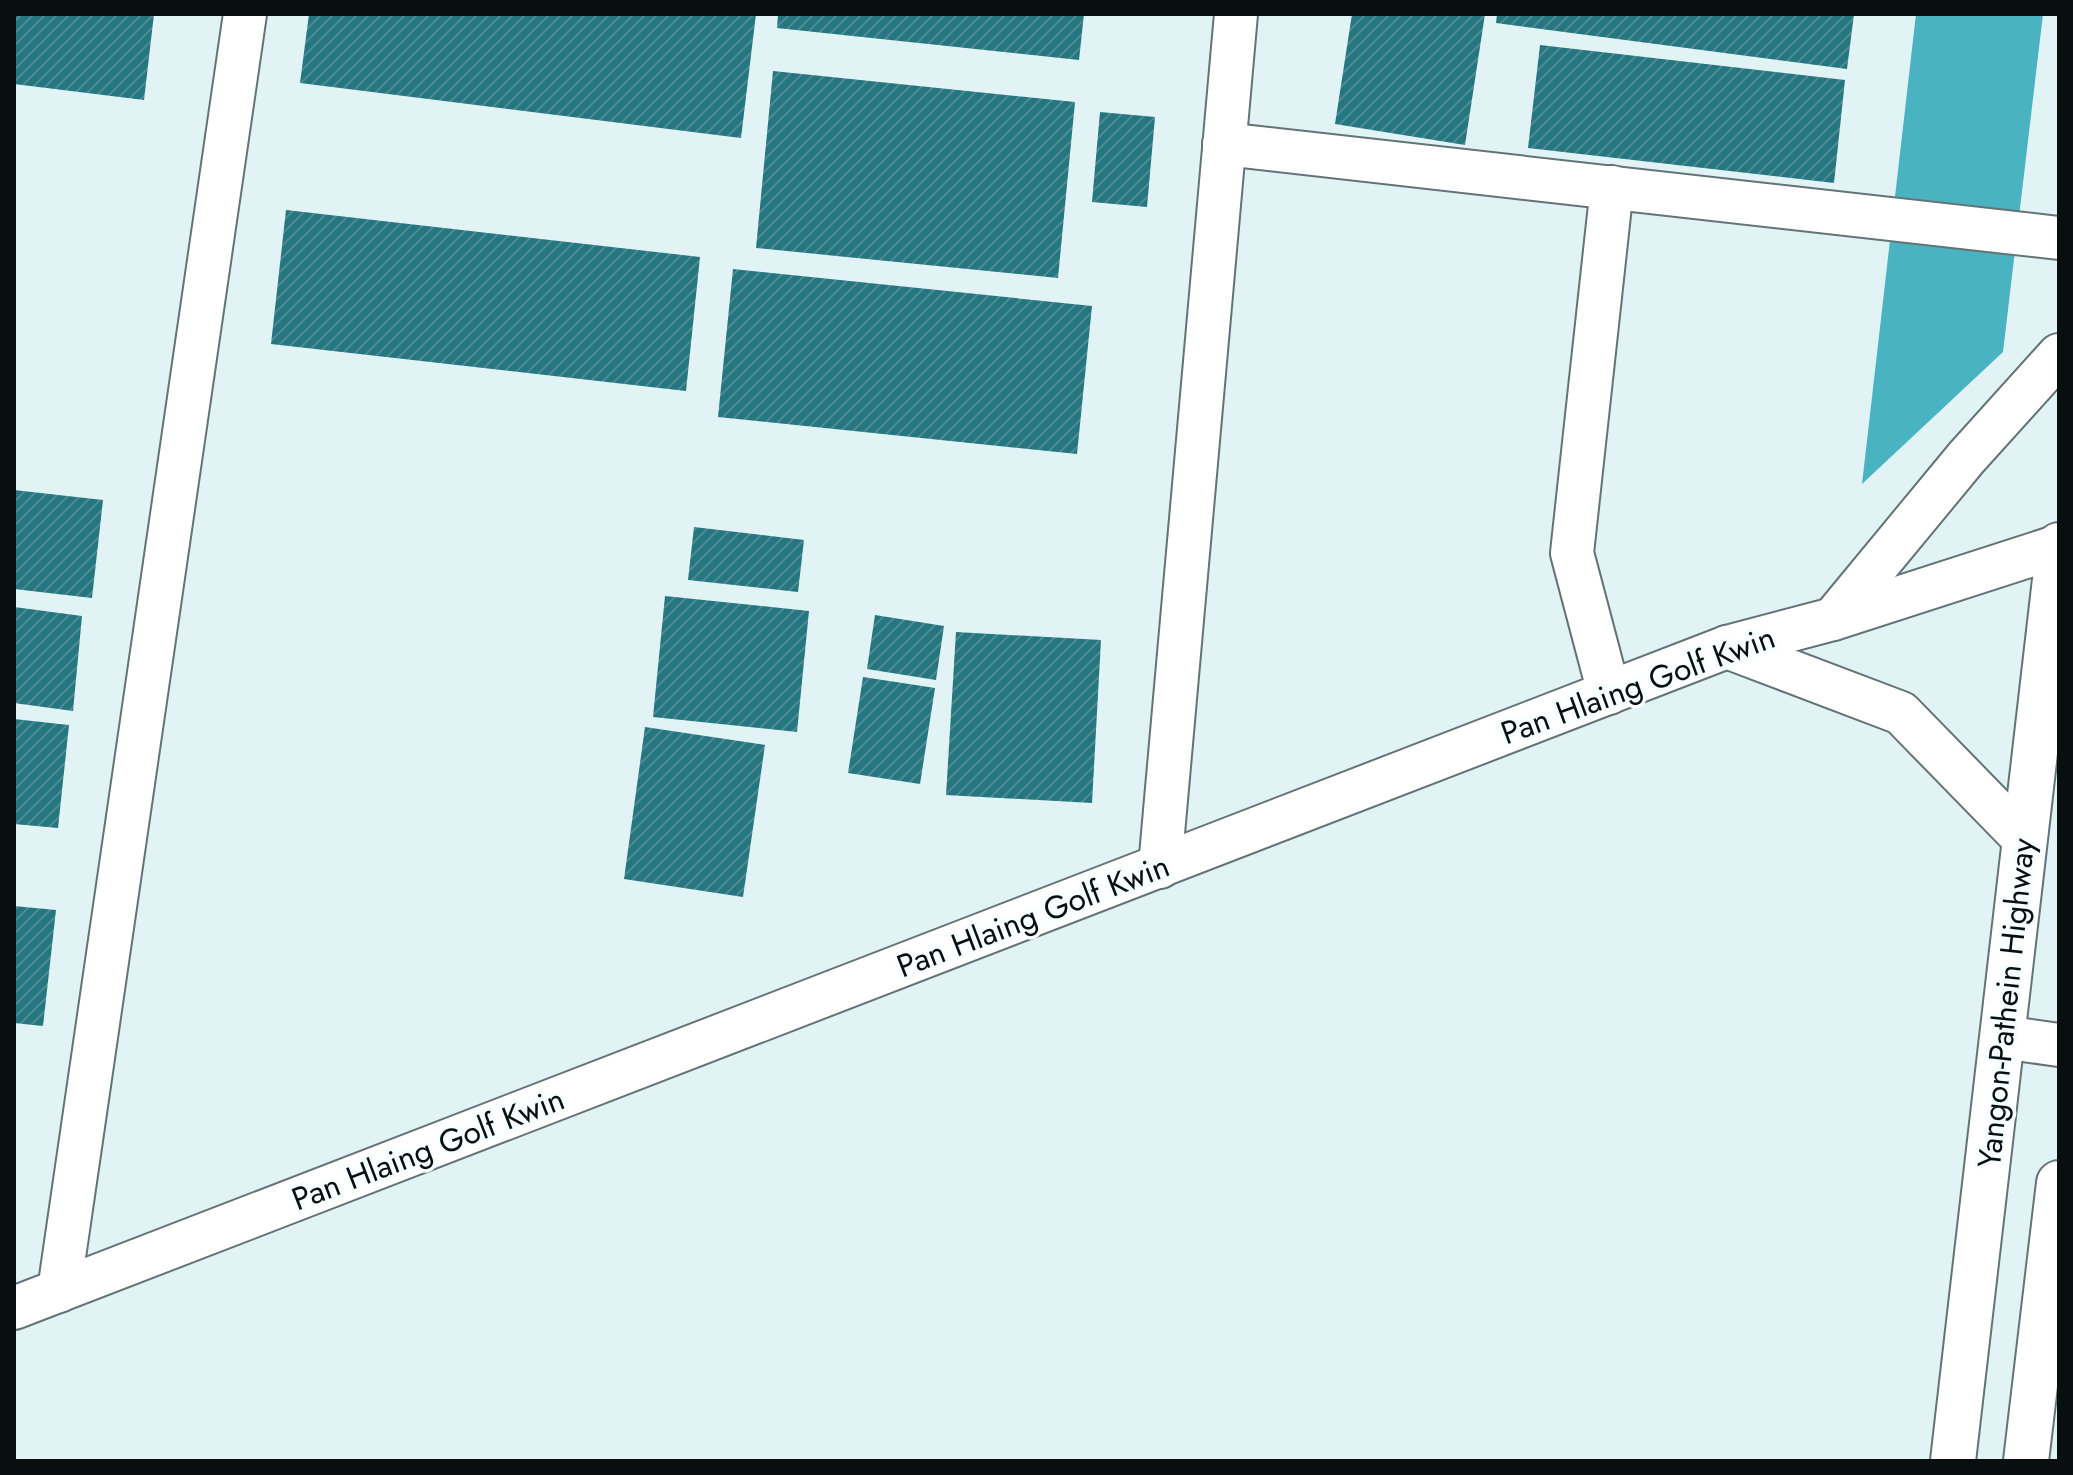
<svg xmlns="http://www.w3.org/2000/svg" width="2073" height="1475" font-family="Jost,sans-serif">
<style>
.water{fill:#4ab3c1}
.building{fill:url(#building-hatch)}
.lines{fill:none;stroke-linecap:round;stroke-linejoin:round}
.minor-casing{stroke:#647375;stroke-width:46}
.major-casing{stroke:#647375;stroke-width:48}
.minor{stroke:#fff;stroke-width:42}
.major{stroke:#fff;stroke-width:44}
.labels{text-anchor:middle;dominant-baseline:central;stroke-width:7;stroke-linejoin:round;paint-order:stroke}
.street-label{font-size:32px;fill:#090e0f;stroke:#f7feff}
</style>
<defs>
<pattern id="building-hatch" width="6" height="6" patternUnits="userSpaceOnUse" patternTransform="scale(2)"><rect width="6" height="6" fill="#247681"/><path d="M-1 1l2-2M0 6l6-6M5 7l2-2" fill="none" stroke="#508a91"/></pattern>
</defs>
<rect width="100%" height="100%" fill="#e1f3f5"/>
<polygon class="water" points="1916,14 2043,14 2003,352 1862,484"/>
<g class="building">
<polygon points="14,14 154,14 144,100 14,84"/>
<polygon points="309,14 756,14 741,138 300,83"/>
<polygon points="778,14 1084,14 1079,60 777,28"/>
<polygon points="1352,14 1485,14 1465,145 1335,124"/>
<polygon points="1497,14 1854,14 1847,69 1496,23"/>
<polygon points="1540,45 1845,80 1834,183 1528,148"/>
<polygon points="773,71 1075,102 1058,278 756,248"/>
<polygon points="1100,112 1155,117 1147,207 1092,202"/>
<polygon points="286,210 700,257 686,391 271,344"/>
<polygon points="733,269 1092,306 1077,454 718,417"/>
<polygon points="14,490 103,500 92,598 14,589"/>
<polygon points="694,527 804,540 798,592 688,580"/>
<polygon points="665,596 809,611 797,732 653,717"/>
<polygon points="14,607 82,616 73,711 14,703"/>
<polygon points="875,615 944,626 936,680 867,669"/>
<polygon points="956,632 1101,640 1092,803 946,795"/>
<polygon points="863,677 935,688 920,784 848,773"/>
<polygon points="14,719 69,725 58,828 14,824"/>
<polygon points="645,727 765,745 743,897 624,879"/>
<polygon points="14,906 56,910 43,1026 14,1023"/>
</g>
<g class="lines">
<defs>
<g id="minor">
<polyline points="1224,144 2059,238"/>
<polyline points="1833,619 1966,458 2059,355"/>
<polyline points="1727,647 1901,713 2024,839"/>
<polyline points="1609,693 1572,553 1612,187"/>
<polyline points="1160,867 1236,14"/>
<polyline points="2003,1037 2059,1045"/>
<polyline points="59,1291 245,14"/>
<polyline points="14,1308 1727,647 1833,619 2059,546"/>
</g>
<g id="major">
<polyline points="1953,1461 2059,545"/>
<polyline points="2026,1461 2059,1183"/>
</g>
</defs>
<use href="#minor" class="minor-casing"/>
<use href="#major" class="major-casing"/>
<use href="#minor" class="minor"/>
<use href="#major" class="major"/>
</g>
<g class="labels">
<g class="street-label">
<text transform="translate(1638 685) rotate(-20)">Pan Hlaing Golf Kwin</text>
<text transform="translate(1033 916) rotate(-21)">Pan Hlaing Golf Kwin</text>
<text transform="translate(2006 1003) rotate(-84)">Yangon-Pathein Highway</text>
<text transform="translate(428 1149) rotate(-21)">Pan Hlaing Golf Kwin</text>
</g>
</g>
<rect width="2073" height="1475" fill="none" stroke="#090e0f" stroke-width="32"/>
</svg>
